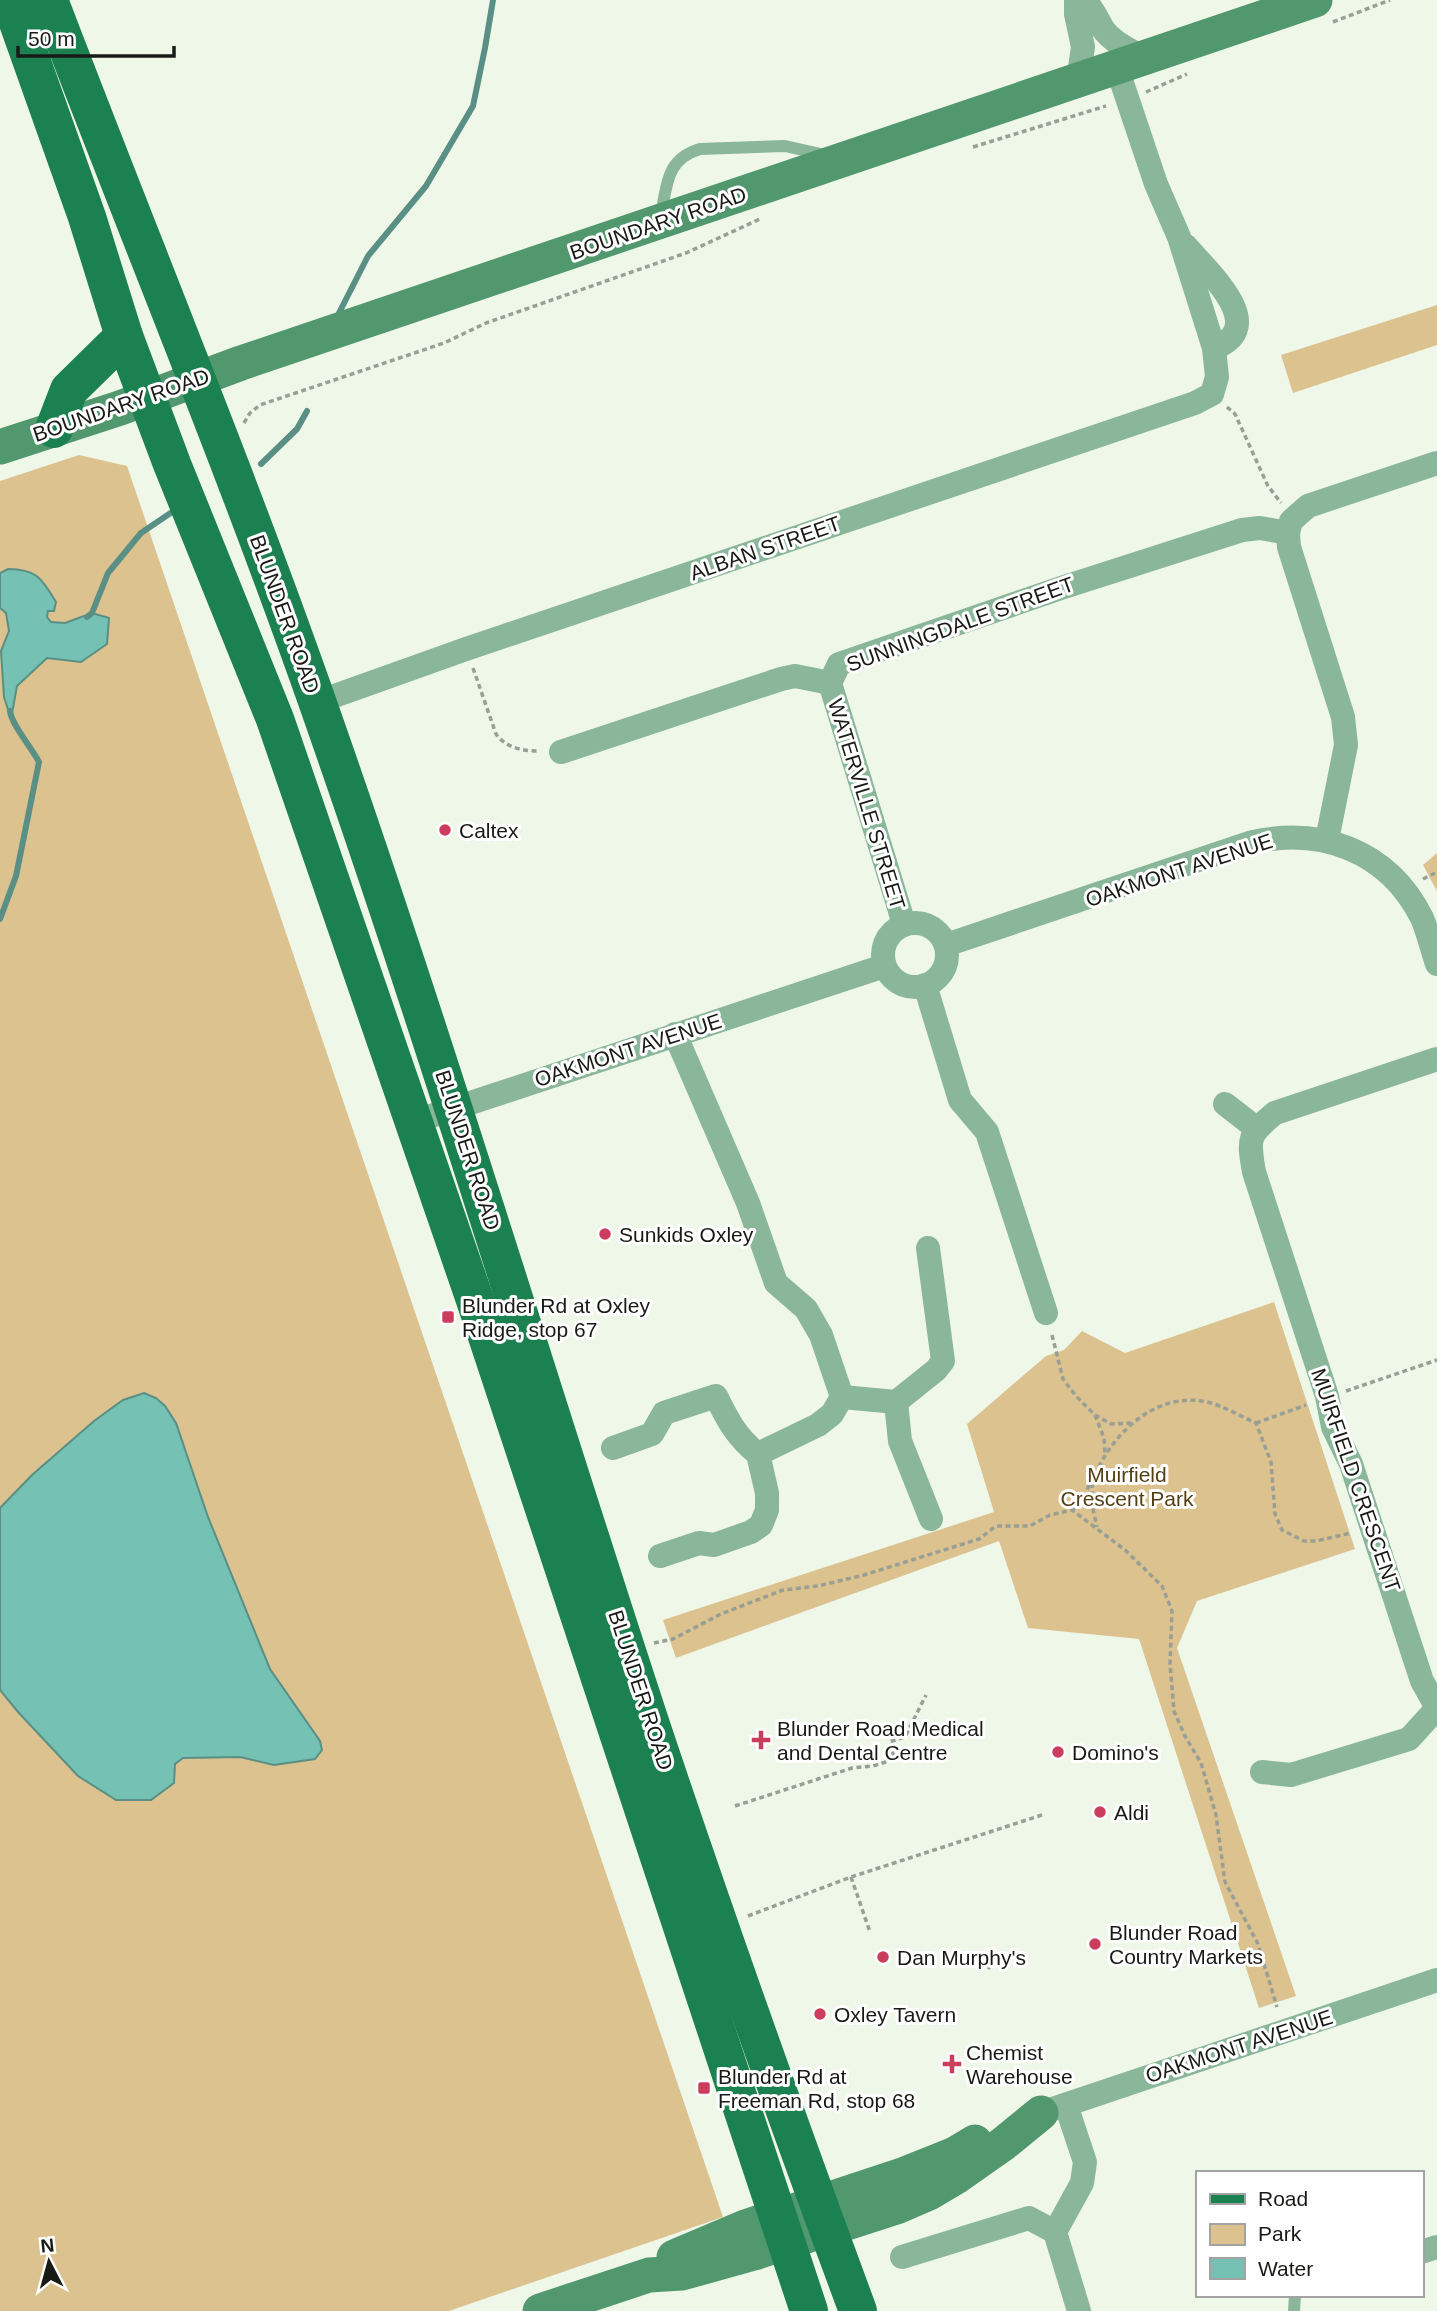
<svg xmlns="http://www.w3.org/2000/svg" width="1437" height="2311" font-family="Helvetica,sans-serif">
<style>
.green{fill:#dbc28f}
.water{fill:#75c1b3;stroke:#598f84;stroke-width:2}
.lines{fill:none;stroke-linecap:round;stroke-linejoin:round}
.stream{stroke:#598f84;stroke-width:6}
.path{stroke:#9a9f95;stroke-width:3.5;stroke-dasharray:5 3.5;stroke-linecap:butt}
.lane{stroke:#8ab69a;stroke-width:12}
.street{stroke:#8ab69a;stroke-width:24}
.secondary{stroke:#52986f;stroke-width:35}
.primary{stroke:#1c8150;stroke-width:38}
.poi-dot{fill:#cc3d5d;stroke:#fff;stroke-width:2.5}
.labels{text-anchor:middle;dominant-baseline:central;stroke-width:6;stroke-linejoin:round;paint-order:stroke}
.street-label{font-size:21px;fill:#181a16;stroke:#fff}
.poi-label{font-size:21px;fill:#181a16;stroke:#fff;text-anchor:start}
.park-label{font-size:21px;fill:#533f13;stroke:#fff}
</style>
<rect width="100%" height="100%" fill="#eff7e9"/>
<g class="green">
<polygon points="1437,305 1437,345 1293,393 1281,355"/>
<polygon points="79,455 127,466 723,2217 449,2311 0,2311 0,481"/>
<polygon points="1437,853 1437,891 1423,865"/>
<polygon points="1274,1302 1355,1549 1197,1601 1177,1648 1296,1996 1259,2008 1139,1639 1028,1628 999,1541 676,1658 663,1620 994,1512 967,1424 1046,1356 1064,1350 1082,1331 1125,1353"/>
</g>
<g class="water">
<path d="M8,569C37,569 42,579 56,602L54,611H48L47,617L51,622L65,623L92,613L109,618L107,644L81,662L47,658L17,686L11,719L4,697L1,651L9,631L6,613L0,608V573Z"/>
<polygon points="144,1393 156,1398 165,1406 176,1423 208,1517 270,1669 320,1741 322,1750 315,1759 274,1765 240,1757 183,1758 175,1764 174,1783 151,1800 116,1800 78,1776 18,1712 0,1690 0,1508 32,1475 94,1421 123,1400"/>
</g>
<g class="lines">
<g class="stream">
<polyline points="339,313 368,256 426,186 473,106 485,48 493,0"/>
<polyline points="261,464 297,429 307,411"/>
<polyline points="87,617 92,613 108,573 141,533 175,510"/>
<path d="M0,919L16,876L39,762C32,748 11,724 10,711"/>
</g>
<g class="path">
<polyline points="1333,22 1390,0"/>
<polyline points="1146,92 1187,74"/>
<polyline points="973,147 1106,106"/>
<polyline points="1227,407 1235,414 1268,486 1281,503"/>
<polyline points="244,423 250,413 260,405 444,343 486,323 686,253 760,219"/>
<path d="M473,668L496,734C506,748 523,751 538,751"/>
<polyline points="1423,879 1437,872"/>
<polyline points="1052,1335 1063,1379 1076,1396 1095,1415 1111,1424 1131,1423"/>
<polyline points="1346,1391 1437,1360"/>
<polyline points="1095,1415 1104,1438 1105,1454"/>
<polyline points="1256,1423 1306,1405"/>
<polyline points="1092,1483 1093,1509 1097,1527"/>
<path d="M1072,1510C1088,1494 1094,1473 1106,1454C1129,1419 1167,1391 1211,1403C1227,1408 1242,1417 1256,1423L1271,1462L1275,1514L1282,1530L1304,1541H1316L1351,1533"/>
<polyline points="654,1643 673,1639 721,1614 783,1590 818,1586 864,1575 979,1539 996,1526 1030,1526 1050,1515 1072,1510 1125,1550 1162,1586 1172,1611 1170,1664 1174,1711 1185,1736 1201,1763 1216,1815 1225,1882 1258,1944 1277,2007"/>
<polyline points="735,1806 852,1768 873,1766 895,1759 889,1742 905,1737 926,1695"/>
<polyline points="851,1877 870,1932"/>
<polyline points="748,1916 851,1877 1045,1814"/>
<polyline points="988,1969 997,1956"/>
</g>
<g class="lane">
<path d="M661,215C667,185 666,159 700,149L785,146L825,155"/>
<polyline points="1294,2311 1295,2295"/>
</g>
<g class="street">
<polyline points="1076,0 1076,14 1083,47 1078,81"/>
<path d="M1085,0C1093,9 1097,18 1103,29C1113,43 1131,50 1145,59"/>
<path d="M1186,246C1207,271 1271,327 1214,348"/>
<polyline points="830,683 839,664 1061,588 1242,530 1260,528 1288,533"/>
<polyline points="830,683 904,924"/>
<polyline points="318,704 326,699 466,649 1195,403 1212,394 1217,377 1214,348 1179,237 1156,184 1117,68"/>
<polyline points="561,752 781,679 795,676 830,683"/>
<polyline points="1327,840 1346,745 1343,717 1289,547 1288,533 1291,521 1308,506 1437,463"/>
<circle cx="915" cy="955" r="32"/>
<path d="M946,945L1249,843C1320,826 1388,850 1422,918C1428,932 1432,949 1437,964"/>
<polyline points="925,985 960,1100 987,1132 1046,1313"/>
<polyline points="675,1034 748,1203 776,1283 806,1309 821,1335 842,1397"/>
<polyline points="1225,1104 1256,1128"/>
<polyline points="413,1122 884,966"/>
<polyline points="928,1248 943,1361 936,1370 896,1402 900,1441 931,1519"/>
<path d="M613,1448L652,1434L664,1413L716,1396C727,1419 737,1438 758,1454L767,1493V1510L761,1525L751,1532L714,1545L699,1543L660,1556"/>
<polyline points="758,1454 818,1425 832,1414 842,1397 896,1402"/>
<path d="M1262,1772L1291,1775L1409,1739L1437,1708L1422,1681L1351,1464L1333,1427L1327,1396L1254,1172C1248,1138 1248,1135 1275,1113L1437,1059"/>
<polyline points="1041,2113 1437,1980"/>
<polyline points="1055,2232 1082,2183 1085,2162 1066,2105"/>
<polyline points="1421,2252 1437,2247"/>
<polyline points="902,2257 1029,2218 1055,2232 1079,2311"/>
</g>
<g class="secondary">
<polyline points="0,447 120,408 241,363 1315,0"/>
<polyline points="674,2257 745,2227 905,2174 955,2154 975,2142"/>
<polyline points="540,2311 649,2275 682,2273 754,2253 899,2206 929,2193 956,2177 1003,2144 1041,2113"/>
</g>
<g class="primary">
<polyline points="10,0 87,217 124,336 172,464 275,719 475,1300 809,2311"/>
<path d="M49,0C138,234 234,465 317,701C437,1042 540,1388 653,1731C718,1925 787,2119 858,2311"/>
<polyline points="54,429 69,390 124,336"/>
</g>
</g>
<g class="poi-dot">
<circle cx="445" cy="830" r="7"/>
<circle cx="605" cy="1234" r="7"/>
<rect x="441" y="1310" width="14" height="14" rx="3.5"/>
<path d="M757.5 1729.5h7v7h7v7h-7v7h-7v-7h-7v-7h7z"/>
<circle cx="1058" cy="1752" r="7"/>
<circle cx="1100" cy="1812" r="7"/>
<circle cx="1095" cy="1944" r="7"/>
<circle cx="883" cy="1957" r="7"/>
<circle cx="820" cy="2014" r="7"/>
<path d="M948.5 2053.5h7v7h7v7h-7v7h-7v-7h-7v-7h7z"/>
<rect x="697" y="2081" width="14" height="14" rx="3.5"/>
</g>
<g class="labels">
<g class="street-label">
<text transform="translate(658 223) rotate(-19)">BOUNDARY ROAD</text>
<text transform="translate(121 405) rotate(-19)">BOUNDARY ROAD</text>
<text transform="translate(765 548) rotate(-19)">ALBAN STREET</text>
<text transform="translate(285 614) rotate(70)">BLUNDER ROAD</text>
<text transform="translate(960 624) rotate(-20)">SUNNINGDALE STREET</text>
<text transform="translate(867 804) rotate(73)">WATERVILLE STREET</text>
<text transform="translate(1179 870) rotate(-18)">OAKMONT AVENUE</text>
<text transform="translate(628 1050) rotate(-18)">OAKMONT AVENUE</text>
<text transform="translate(468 1150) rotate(72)">BLUNDER ROAD</text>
<text transform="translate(1356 1480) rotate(71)">MUIRFIELD CRESCENT</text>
<text transform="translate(641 1690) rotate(72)">BLUNDER ROAD</text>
<text transform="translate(1239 2046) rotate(-18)">OAKMONT AVENUE</text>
</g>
<g class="poi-label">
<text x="459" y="830">Caltex</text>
<text x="619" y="1234">Sunkids Oxley</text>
<text x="462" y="1305">Blunder Rd at Oxley<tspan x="462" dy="24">Ridge, stop 67</tspan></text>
<text x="777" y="1728">Blunder Road Medical<tspan x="777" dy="24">and Dental Centre</tspan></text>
<text x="1072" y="1752">Domino's</text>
<text x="1114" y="1812">Aldi</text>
<text x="1109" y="1932">Blunder Road<tspan x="1109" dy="24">Country Markets</tspan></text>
<text x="897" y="1957">Dan Murphy's</text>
<text x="834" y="2014">Oxley Tavern</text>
<text x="966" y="2052">Chemist<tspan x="966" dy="24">Warehouse</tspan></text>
<text x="718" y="2076">Blunder Rd at<tspan x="718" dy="24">Freeman Rd, stop 68</tspan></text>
</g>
<g class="park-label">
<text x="1127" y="1474">Muirfield<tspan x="1127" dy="24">Crescent Park</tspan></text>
</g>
</g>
<rect x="1196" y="2171" width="228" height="126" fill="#ffffff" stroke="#a3a3a2" stroke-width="2"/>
<rect x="1210" y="2194" width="35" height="10" fill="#1c8150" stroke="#a3a3a2" stroke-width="2"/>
<text x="1258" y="2206" font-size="21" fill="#181a16">Road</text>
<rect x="1210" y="2224" width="35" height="21" fill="#dbc28f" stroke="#a3a3a2" stroke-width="2"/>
<text x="1258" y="2241" font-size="21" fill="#181a16">Park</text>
<rect x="1210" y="2258" width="35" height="21" fill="#75c1b3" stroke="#a3a3a2" stroke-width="2"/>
<text x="1258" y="2276" font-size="21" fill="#181a16">Water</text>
<g transform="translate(49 2262) rotate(354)" stroke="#ffffff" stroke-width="5" paint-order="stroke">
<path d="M0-5L12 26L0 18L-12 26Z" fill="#181a16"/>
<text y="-10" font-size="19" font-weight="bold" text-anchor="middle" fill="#181a16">N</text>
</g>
<path d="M18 46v10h156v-10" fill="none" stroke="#181a16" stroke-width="3.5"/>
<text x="28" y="46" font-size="21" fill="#181a16" stroke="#ffffff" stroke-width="5" paint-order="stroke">50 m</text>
</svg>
